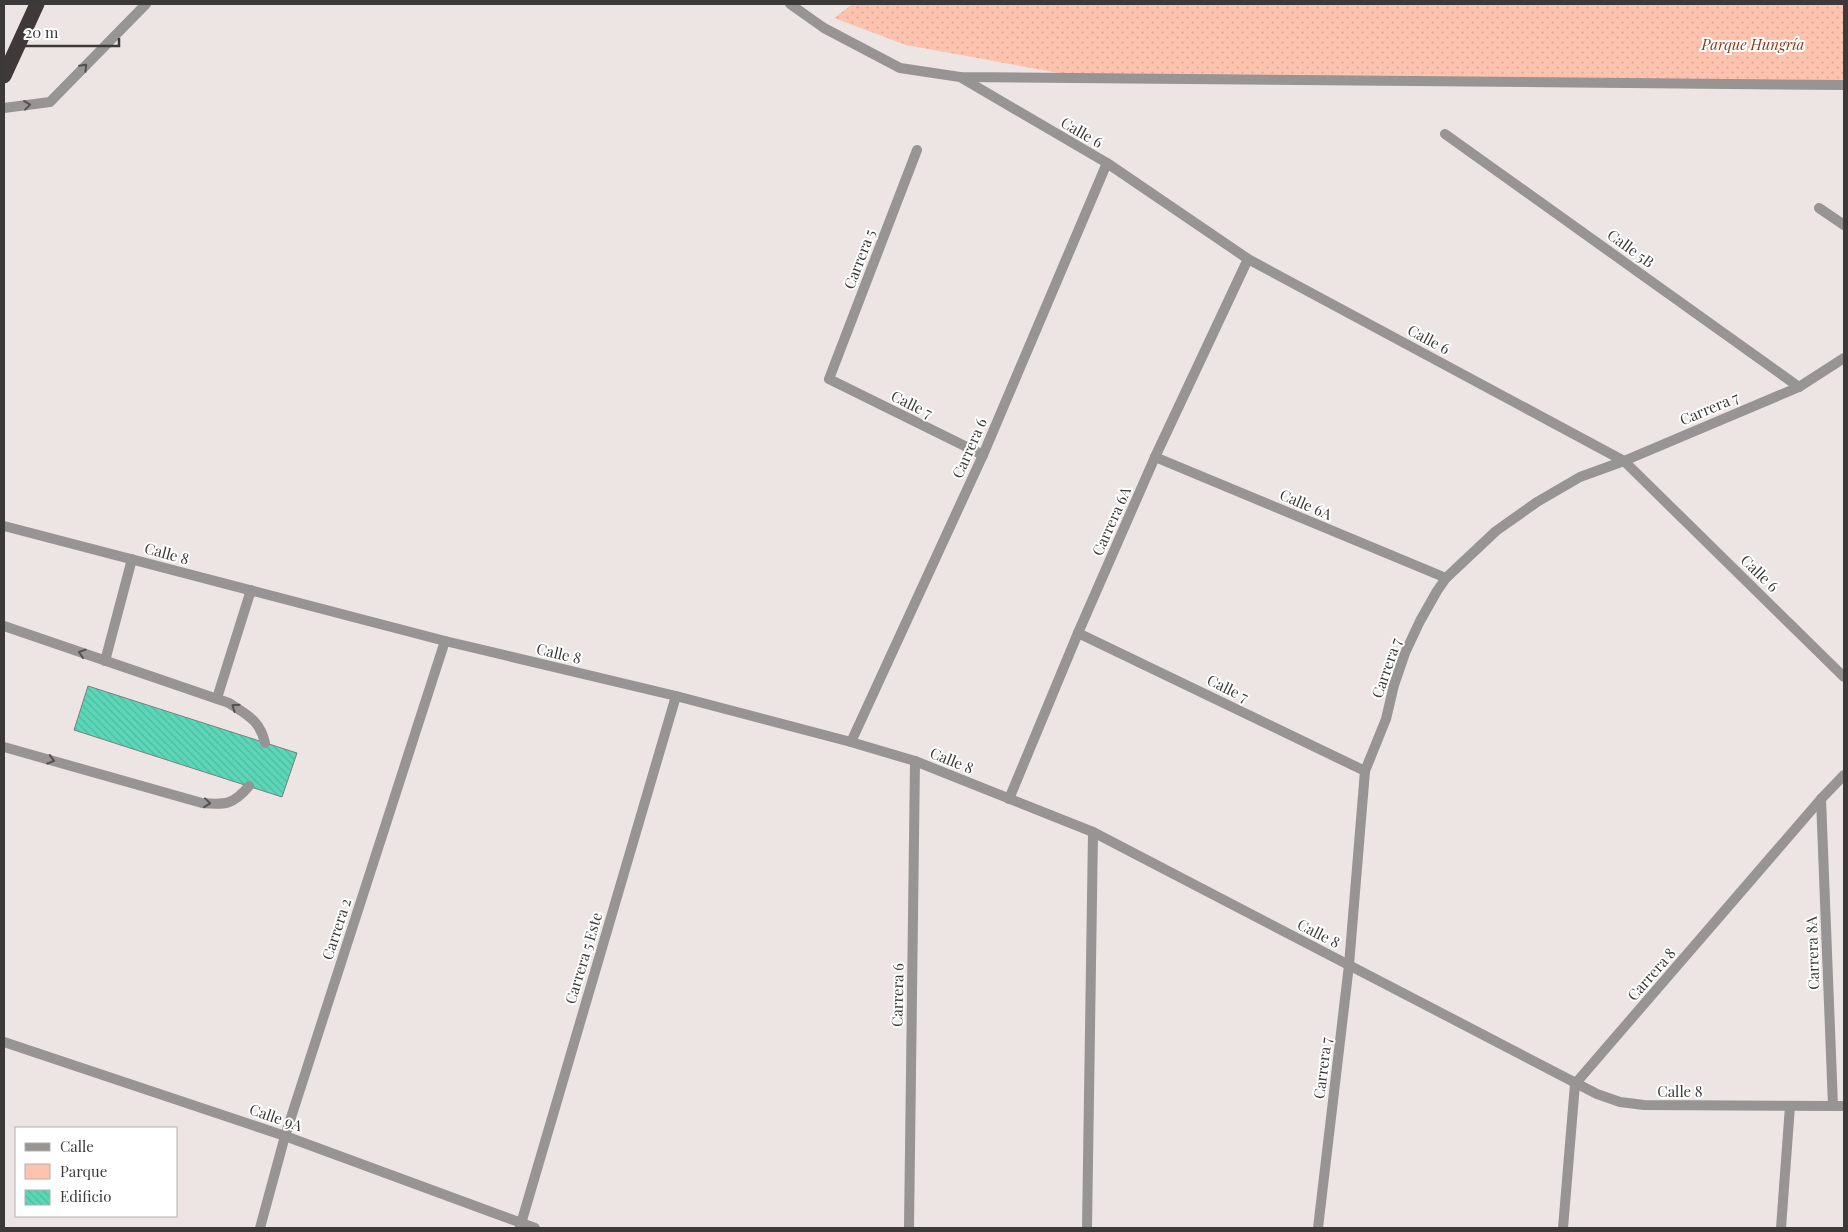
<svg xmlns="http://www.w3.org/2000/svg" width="1848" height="1232" font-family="'Playfair Display',serif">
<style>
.green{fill:url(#green-dots)}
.building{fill:url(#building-back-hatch);stroke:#79807e}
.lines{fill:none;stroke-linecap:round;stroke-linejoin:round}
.lane{stroke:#979493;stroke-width:10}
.street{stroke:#979493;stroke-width:10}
.highway{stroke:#3f3937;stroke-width:15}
.oneway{stroke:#53504f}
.labels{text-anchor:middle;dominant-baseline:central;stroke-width:4;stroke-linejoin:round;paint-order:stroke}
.park-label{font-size:15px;font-style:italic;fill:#8a3818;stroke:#fff}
.street-label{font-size:15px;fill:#3c3938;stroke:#fff}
</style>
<defs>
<pattern id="green-dots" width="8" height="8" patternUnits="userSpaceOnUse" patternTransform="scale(1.25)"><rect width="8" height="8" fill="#fec3ae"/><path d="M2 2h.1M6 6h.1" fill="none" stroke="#dba896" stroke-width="1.8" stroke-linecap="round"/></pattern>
<pattern id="building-back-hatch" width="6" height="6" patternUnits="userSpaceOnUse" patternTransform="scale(1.25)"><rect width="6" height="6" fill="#5bd7b8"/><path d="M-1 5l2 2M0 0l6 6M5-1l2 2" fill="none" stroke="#50b99f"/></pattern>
</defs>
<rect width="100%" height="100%" fill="#ede5e3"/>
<polygon class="green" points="853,4 1844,4 1844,85 1086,78 906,45 834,18"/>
<polygon class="building" points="88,686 297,753 282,797 74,730"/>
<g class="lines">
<g class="lane">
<path d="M4,626L229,703C247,715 260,720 265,743"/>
<polyline points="105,661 132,559"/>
<polyline points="217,698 251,590"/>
<path d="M4,747L202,803C225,805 233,805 249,786"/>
</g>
<g class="street">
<polyline points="790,4 824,28 900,68 960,77 1844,85"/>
<polyline points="960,77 1107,163 1248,259 1624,461 1844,677"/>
<polyline points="4,108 50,102 146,4"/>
<polyline points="1445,134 1799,387"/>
<polyline points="917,150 829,379 983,455"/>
<polyline points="1819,208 1844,225"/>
<polyline points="1155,457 1446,578"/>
<polyline points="4,526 445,641 676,696 851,742 915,761 1093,832 1597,1094 1620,1102 1644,1105 1844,1106"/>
<polyline points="1078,633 1365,771"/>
<polyline points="851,742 983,455 1107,163"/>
<polyline points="1009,799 1078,633 1155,457 1248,259"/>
<polyline points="1821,799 1833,1106"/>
<polyline points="4,1042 285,1136 535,1228"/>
<polyline points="520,1227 676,696"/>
<polyline points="260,1228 285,1136 445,641"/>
<polyline points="909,1228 915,761"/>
<polyline points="1087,1228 1093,832"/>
<polyline points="1318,1228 1349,965 1365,771 1386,719 1394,685 1405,653 1420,621 1437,591 1446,578 1496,531 1537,502 1580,477 1624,461 1799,387 1844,358"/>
<polyline points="1563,1228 1575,1084 1821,799 1844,775"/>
<polyline points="1781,1228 1790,1106"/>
</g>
<polyline class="highway" points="4,76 37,4"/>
</g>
<defs><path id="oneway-chevron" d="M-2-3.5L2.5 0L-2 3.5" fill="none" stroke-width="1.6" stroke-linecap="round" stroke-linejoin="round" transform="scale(1.25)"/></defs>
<g class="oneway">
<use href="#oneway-chevron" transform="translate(84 67) rotate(-46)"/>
<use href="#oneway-chevron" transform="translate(27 105) rotate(-7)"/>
<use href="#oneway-chevron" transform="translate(82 653) rotate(-161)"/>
<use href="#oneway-chevron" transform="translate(235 707) rotate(-146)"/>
<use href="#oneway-chevron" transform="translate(51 760) rotate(16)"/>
<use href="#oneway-chevron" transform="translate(207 803) rotate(6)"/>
</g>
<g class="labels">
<g class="park-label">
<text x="1753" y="44">Parque Hungría</text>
</g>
<g class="street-label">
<text transform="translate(1082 132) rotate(30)">Calle 6</text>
<text transform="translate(1631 248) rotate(36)">Calle 5B</text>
<text transform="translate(859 259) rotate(-69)">Carrera 5</text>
<text transform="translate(1429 339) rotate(28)">Calle 6</text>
<text transform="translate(912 404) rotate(26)">Calle 7</text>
<text transform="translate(1709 408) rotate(-23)">Carrera 7</text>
<text transform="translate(969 448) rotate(-66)">Carrera 6</text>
<text transform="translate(1306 504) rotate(23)">Calle 6A</text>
<text transform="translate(1111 521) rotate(-66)">Carrera 6A</text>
<text transform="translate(167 553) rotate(15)">Calle 8</text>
<text transform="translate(1760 573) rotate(44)">Calle 6</text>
<text transform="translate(559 653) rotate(13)">Calle 8</text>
<text transform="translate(1386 668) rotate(-71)">Carrera 7</text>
<text transform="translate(1228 688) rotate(26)">Calle 7</text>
<text transform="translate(952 760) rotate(22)">Calle 8</text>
<text transform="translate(336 929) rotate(-72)">Carrera 2</text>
<text transform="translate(1319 933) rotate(27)">Calle 8</text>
<text transform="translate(1812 953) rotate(-92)">Carrera 8A</text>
<text transform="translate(583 958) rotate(-73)">Carrera 5 Este</text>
<text transform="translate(1651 974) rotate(-49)">Carrera 8</text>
<text transform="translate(897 995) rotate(-89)">Carrera 6</text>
<text transform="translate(1322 1068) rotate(-83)">Carrera 7</text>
<text x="1680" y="1091">Calle 8</text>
<text transform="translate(276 1117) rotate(19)">Calle 9A</text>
</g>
</g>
<rect width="1848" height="1232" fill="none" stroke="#3c3938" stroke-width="10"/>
<rect x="15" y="1127" width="162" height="90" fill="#ffffff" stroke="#b1b0af"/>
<rect x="25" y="1143" width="25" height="8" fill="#979493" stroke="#b1b0af"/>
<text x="60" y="1152" font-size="15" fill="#3c3938">Calle</text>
<rect x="25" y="1164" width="25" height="15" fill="#fec3ae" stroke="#b1b0af"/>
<text x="60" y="1177" font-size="15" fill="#3c3938">Parque</text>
<rect x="25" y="1190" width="25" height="15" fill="url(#building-back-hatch)" stroke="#b1b0af"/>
<text x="60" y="1202" font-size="15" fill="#3c3938">Edificio</text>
<path d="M18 38v8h101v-8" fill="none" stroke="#3c3938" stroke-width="2.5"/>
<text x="25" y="38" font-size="15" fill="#3c3938" stroke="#ffffff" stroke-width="4" paint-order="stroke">20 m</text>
</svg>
